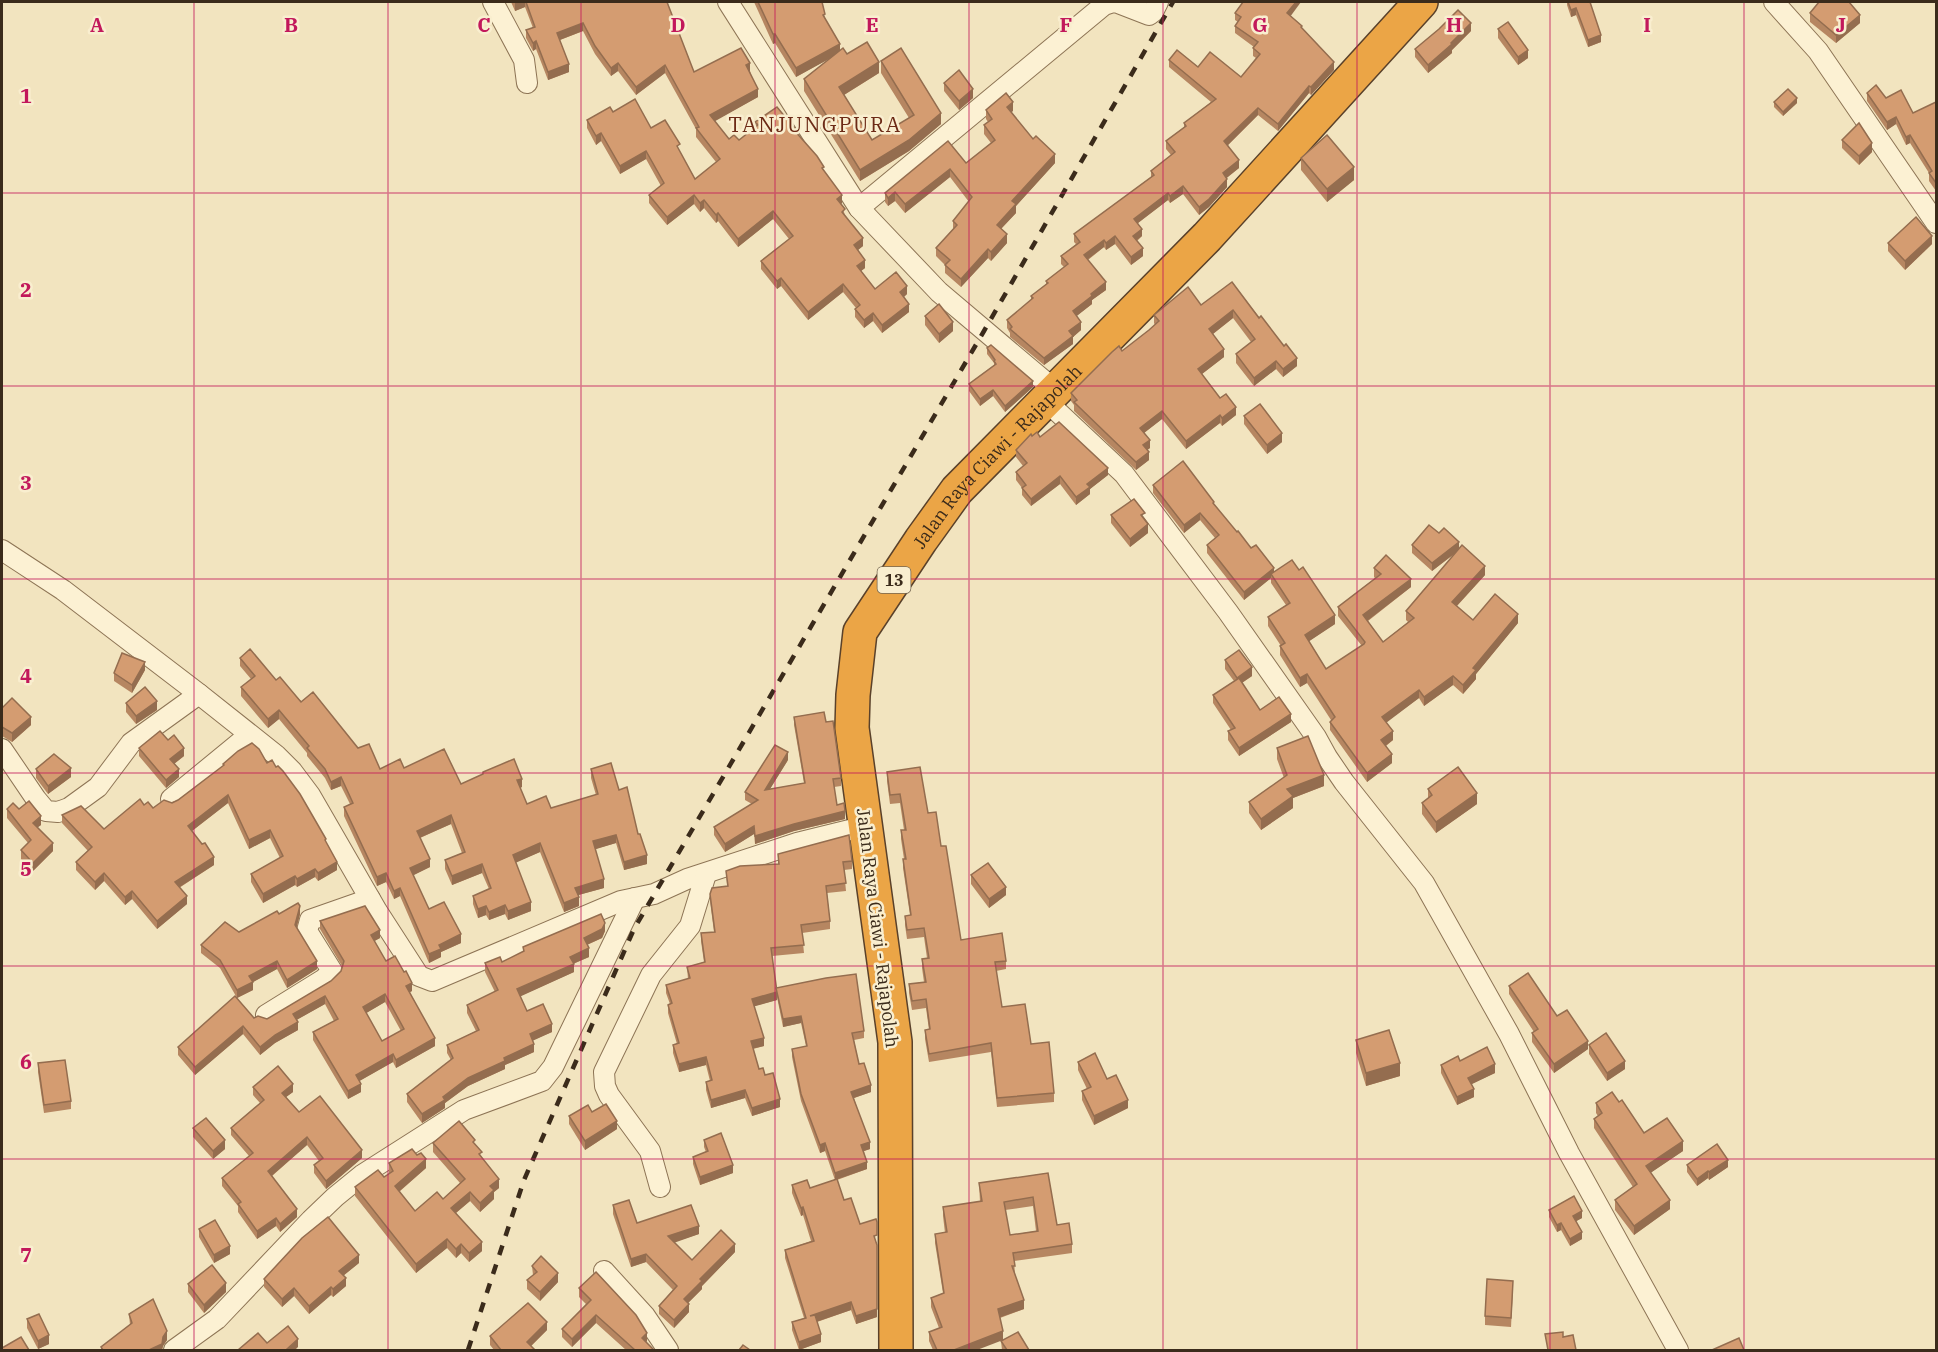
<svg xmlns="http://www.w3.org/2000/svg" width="1938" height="1352" font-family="'IBM Plex Serif',serif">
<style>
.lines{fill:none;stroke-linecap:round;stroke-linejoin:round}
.street-casing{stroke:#8d7455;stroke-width:22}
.highway-casing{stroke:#5a412a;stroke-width:36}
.street{stroke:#fcf1d3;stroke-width:20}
.highway{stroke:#eba546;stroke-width:33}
.rail{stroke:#3b2b1b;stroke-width:4.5;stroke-dasharray:10 10;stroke-linecap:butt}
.wall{fill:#b68661;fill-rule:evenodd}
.shaded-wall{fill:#946d4f}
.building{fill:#d49c71;stroke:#946d4f;stroke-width:1.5;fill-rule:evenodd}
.grid{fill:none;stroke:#c2185b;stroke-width:1.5;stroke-opacity:0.55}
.labels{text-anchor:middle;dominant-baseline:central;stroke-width:5;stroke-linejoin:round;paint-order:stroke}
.shield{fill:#f9eecf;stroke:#746651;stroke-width:1.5}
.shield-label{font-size:16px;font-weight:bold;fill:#3b2b1b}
.street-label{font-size:18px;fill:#3b2b1b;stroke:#f9eecf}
.quarter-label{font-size:21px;letter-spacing:1.5px;fill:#6c2a16;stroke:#f9eecf}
.grid-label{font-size:20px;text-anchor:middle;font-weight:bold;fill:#c2185b;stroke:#f9eecf;stroke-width:5;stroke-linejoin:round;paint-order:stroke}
</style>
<rect width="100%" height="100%" fill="#f2e4bf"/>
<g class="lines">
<defs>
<g id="street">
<polyline points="493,2 524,60 527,83"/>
<polyline points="728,2 859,208 939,292 1055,390"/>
<polyline points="1774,2 1818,51 1936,223"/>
<polyline points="859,208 1104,5 1113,2 1118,3 1149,15 1153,12 1158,2"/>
<polyline points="1045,400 1124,474 1228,612 1316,737 1327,757 1344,782 1424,883 1509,1034 1569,1153 1678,1350"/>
<polyline points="2,550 63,590 199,694 276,755 292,771 310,795 377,911 419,976 432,981 621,901 654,894 687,879 797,843 866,826"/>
<polyline points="2,749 36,799 46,811 58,812 69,808 98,787 131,743 199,694"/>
<polyline points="171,799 249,735"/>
<polyline points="266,1015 324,979 332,971 307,931 310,920 370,899"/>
<polyline points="660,1187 650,1151 609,1095 605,1086 604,1072 651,975 690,926 706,874"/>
<polyline points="604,1271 645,1316 668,1350"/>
<polyline points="174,1350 217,1319 311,1220 335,1197 362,1175 464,1110 542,1081 553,1067 635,898"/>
</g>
<g id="highway">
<path id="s1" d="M896,1350L895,1042L852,728L853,695L860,632L921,540L957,490L1207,237L1421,2"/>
</g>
</defs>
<use href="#street" class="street-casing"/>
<use href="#highway" class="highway-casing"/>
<use href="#street" class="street"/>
<use href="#highway" class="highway"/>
<polyline class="rail" points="468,1350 524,1180 634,929 984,331 1173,2"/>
</g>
<g class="wall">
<polygon points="511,2 667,2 694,72 750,71 758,97 714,121 729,139 739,140 755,128 755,122 795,132 824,171 842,203 841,204 845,215 863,246 858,250 865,268 861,271 875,289 907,294 904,297 909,312 882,333 873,321 864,328 855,317 855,309 856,308 843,292 808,320 781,286 777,289 761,269 761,261 789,239 773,219 738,247 718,221 716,223 704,208 700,212 694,204 667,225 649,203 649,195 661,186 646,159 620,174 601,141 596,145 587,128 587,120 613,112 651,128 680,152 695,179 716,162 696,137 696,129 665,73 636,95 618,71 611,76 595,54 583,31 560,40 569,72 548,80 536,49 533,51 526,38 526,30 533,28 525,7 515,11"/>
<polygon points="754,2 822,2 825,19 840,51 847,54 879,73 844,95 872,140 909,118 881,73 881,61 941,124 909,151 860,181 804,91 804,79 832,57 796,77 775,43 773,44"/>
<polygon points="1567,2 1590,2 1601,42 1588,47 1576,15 1571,17 1567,5"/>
<polygon points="1235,13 1291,16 1302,29 1334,70 1311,95 1309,93 1278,131 1258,115 1228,145 1239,168 1226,178 1227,187 1209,207 1199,215 1183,194 1170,203 1168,200 1138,223 1142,236 1137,241 1143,256 1131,265 1115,244 1106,250 1104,247 1088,260 1106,290 1092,300 1092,304 1076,316 1081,330 1073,337 1073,344 1044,365 1010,337 1010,333 1007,328 1007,320 1031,300 1031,296 1046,284 1046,281 1064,267 1061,264 1061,256 1076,244 1074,242 1074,234 1151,177 1151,171 1171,155 1166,149 1166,141 1184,127 1184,123 1211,102 1169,67 1169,60 1241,77 1256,58 1253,56 1253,48 1254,47 1235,33 1235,26 1238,22 1235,20"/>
<polygon points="1810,13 1860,23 1836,43 1810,22"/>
<polygon points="1498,29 1528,58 1518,65 1498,38"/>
<polygon points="1471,31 1452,50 1452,53 1428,73 1415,57 1415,49"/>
<polygon points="944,83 973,98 959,110 944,91"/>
<polygon points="1867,93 1886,98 1913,113 1936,102 1936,98 1936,199 1936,191 1929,181 1929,173 1910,143 1906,145 1896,124 1887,130 1867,101"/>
<polygon points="1774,102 1797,103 1783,116 1774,107"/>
<polygon points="986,110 1013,111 1011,112 1033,139 1055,163 1016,206 1016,213 1001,229 1007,243 991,261 988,258 961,287 945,273 945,265 936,256 936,248 953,229 953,221 969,202 950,177 905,213 895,201 888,206 885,202 885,193 966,163 991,143 984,134 984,125 988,122 986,119"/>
<polygon points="1842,140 1872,152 1859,165 1842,148"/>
<polygon points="1301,158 1354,180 1327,202 1301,170"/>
<polygon points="1888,243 1932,244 1905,270 1888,251"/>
<polygon points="1232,282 1297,366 1283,377 1276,369 1254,386 1236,363 1236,354 1251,342 1233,318 1213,334 1224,357 1202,374 1220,398 1236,415 1222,426 1220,423 1186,449 1162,419 1144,433 1150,448 1147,450 1149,460 1136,470 1074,411 1074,405 1071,401 1071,393 1155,325 1154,323 1154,315 1201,305"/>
<polygon points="925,316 953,331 939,343 925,325"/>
<polygon points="987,348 1033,387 1005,412 993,396 980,406 969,391 969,384 994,365 994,363 987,354"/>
<polygon points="1244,416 1282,442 1267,454 1244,424"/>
<polygon points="1032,436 1040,437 1108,475 1090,489 1090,494 1076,505 1060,484 1031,506 1022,495 1022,488 1016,480 1016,472 1023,466 1016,457 1016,450"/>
<polygon points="1153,485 1214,505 1237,532 1274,572 1335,624 1309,641 1326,669 1362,646 1338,616 1338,607 1375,578 1374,577 1374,568 1411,587 1368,621 1383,642 1408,622 1406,620 1406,611 1453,555 1432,571 1412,553 1412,545 1439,533 1459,548 1485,575 1457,606 1473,620 1518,623 1476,674 1476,679 1463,694 1453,685 1424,706 1419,698 1386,722 1393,740 1386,746 1392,763 1367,782 1330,730 1330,722 1331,720 1307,683 1300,687 1280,655 1280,646 1281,646 1268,626 1268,617 1286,605 1271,583 1271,578 1244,600 1207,553 1207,545 1215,538 1200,520 1184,533 1153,493"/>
<polygon points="1111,515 1145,520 1148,533 1130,547 1111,523"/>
<polygon points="240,658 276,680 358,748 380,769 404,768 461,784 483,774 483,772 522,787 520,788 527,804 551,808 596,795 591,778 591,769 619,790 647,864 624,870 616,843 595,849 604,888 578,895 579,906 564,912 540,852 516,862 531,911 508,920 505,914 489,920 486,915 478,918 473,904 473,896 489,889 482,873 452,885 445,869 445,860 462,853 451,824 420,838 430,867 413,875 429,909 461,943 441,952 441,957 429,963 400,896 394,899 386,882 377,886 344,816 344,807 350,804 341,786 331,790 325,778 307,756 307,753 279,719 268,728 241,696 241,687 251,679 240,666"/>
<polygon points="1225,660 1252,676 1242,683 1260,710 1291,722 1239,756 1228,740 1228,731 1231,730 1213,703 1213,695 1234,681 1225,669"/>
<polygon points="145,670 132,693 114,681 114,673"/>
<polygon points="126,703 157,710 136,724 126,712"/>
<polygon points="2,708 31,725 12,742 2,736"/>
<polygon points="794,717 826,722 841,778 841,786 834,787 837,805 845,819 794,831 755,844 754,834 725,852 714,835 714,827 752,804 745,800 745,792 788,760 770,789 804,783 794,725"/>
<polygon points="168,740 184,756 174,764 179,777 166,788 139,756 139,748"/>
<polygon points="1277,748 1324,786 1293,798 1293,808 1261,830 1249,813 1249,802 1284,778 1277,759"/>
<polygon points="267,763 326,844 337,870 318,881 315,877 297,887 295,885 263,903 251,882 251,874 280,858 270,838 249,849 228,803 192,831 214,865 179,888 187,904 157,929 132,899 125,905 104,881 95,890 76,870 76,862 88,851 62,823 62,815 104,829 144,805 153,808 178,800 223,766 223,764"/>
<polygon points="36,769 71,777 48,794 36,778"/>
<polygon points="887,772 928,813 941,846 961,940 1006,961 1006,969 996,971 1002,1007 1031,1044 1054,1093 1054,1102 997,1107 991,1052 929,1062 925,1039 925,1030 929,1030 926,1008 912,1010 909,993 909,984 924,982 922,968 922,959 927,958 924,937 907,939 905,925 905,916 910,915 903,868 903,859 904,859 901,839 901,830 904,830 900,803 890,804 887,781"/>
<polygon points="1428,789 1477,804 1436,833 1422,814 1422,803 1428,798"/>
<polygon points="7,809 19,809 41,825 37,827 53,851 33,871 21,859 21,850 28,843 7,818"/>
<polygon points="778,854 852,861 852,869 844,870 846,891 827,893 830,921 830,929 802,933 804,953 772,956 776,990 864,1031 864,1038 854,1040 859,1064 871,1092 854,1098 870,1149 864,1151 867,1169 837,1180 844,1200 860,1224 877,1243 877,1317 856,1324 851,1310 817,1322 821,1342 799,1350 792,1330 792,1322 804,1318 785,1258 785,1250 811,1241 803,1215 801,1216 792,1193 792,1185 810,1188 835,1180 825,1151 820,1153 801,1101 792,1057 792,1049 806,1046 801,1023 783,1027 777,997 777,1000 754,1006 764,1046 753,1049 759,1069 765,1075 780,1107 752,1116 745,1098 711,1108 706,1090 706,1082 710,1081 706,1065 679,1072 673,1053 673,1045 677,1044 668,1013 668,1005 670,1004 666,993 666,985 688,979 687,967 704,962 701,941 701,933 714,932 710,901 710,894 727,886 726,871 778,864"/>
<polygon points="971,875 1006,895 989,908 971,884"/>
<polygon points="279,914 300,914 297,927 317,969 287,988 277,969 253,982 253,990 237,998 220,968 201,953 201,945 239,932"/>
<path d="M320,921L380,938L374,941L386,961L412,991L410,992L435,1046L396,1068L393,1062L359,1081L361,1092L348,1099L313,1040V1032L334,1021L325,1004L296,1020L298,1030L275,1043L260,1055L243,1034L195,1075L178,1055V1047L254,1018L267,1019L331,981L341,971L342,966L320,929ZM385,1002L401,1031L382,1041L366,1013Z"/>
<polygon points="605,931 602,938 587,945 589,957 573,964 574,972 520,996 527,1011 552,1032 533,1040 534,1052 505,1065 505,1069 468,1086 445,1103 445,1108 422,1123 407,1102 407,1094 451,1060 447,1053 447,1045 476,1031 467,1013 467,1005 495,992 485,972 485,963 502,962 523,952 523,947"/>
<polygon points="1509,986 1588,1049 1554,1073 1532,1042 1532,1033 1534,1032 1509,994"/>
<polygon points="1356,1040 1400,1076 1366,1086 1356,1053"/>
<polygon points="1589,1045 1625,1069 1607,1081 1589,1054"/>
<polygon points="1460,1061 1495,1073 1471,1084 1474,1097 1457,1105 1441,1073 1441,1065"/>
<polygon points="1078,1062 1128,1108 1094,1125 1082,1100 1082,1091 1087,1089 1078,1070"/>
<polygon points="38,1063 71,1101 71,1109 44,1113 38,1072"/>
<polygon points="253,1087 293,1092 286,1097 299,1112 362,1158 326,1189 314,1173 314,1165 319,1161 307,1145 272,1176 297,1217 280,1232 276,1226 257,1239 238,1212 238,1206 222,1186 222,1178 249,1156 231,1135 231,1128 260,1103 253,1095"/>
<polygon points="1619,1102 1644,1133 1683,1151 1650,1173 1670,1209 1634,1235 1615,1210 1615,1200 1633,1187 1594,1128 1594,1119 1598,1116 1596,1113 1596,1103"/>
<polygon points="592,1112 617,1129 585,1150 569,1124 569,1116"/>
<polygon points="193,1128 225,1149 213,1159 193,1137"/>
<polygon points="704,1140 733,1173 700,1185 693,1164 693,1157 706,1152 704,1147"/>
<polygon points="433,1143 475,1145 499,1188 494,1192 494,1199 480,1212 470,1201 456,1213 482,1251 469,1262 461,1253 456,1258 447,1248 416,1273 355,1196 355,1187 384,1177 389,1174 389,1163 426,1168 399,1192 415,1211 443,1199 460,1183 433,1152"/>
<polygon points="1687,1165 1728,1167 1709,1180 1708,1178 1697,1186 1687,1172"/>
<path d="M1048,1173L1057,1225L1072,1244V1253L1014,1261L1015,1274L1024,1309L1000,1318L977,1350H933L929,1341V1332L939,1328L931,1307V1298L943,1293L935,1243V1234L945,1233L943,1216V1207L980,1202L979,1183ZM1033,1206L1036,1231L1010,1235L1005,1210Z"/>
<polygon points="613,1205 637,1223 699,1234 674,1242 692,1260 735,1252 702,1286 702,1289 688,1303 689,1312 674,1328 659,1314 659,1306 673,1290 646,1262 631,1267 613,1214"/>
<polygon points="1549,1210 1582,1218 1576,1221 1582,1239 1570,1246 1561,1230 1557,1232 1549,1217"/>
<polygon points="199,1229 230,1254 214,1263 199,1237"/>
<polygon points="359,1263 343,1276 346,1286 333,1297 331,1295 309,1314 294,1296 282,1307 264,1287 264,1279"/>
<polygon points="532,1266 558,1282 540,1301 527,1289 527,1280 533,1275"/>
<polygon points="188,1284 226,1292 204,1313 188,1292"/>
<polygon points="579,1288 647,1341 646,1342 654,1350 626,1350 596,1323 572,1347 562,1337 562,1329 586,1304 579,1297"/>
<polygon points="1513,1290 1511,1327 1485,1325 1485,1316"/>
<polygon points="129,1314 167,1340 163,1346 162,1350 101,1350 101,1347 130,1325"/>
<polygon points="27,1319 49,1344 38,1349 27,1328"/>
<polygon points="547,1330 531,1346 535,1350 494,1350 490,1345 490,1336"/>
<polygon points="1001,1341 1029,1350 1002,1350"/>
</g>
<g class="shaded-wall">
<polygon points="518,2 525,2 525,7 515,11 515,3"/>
<polygon points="1296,2 1301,2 1287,21 1287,13"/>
<polygon points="1576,8 1576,15 1571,17 1571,10"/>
<polygon points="1860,15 1860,23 1836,43 1836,35"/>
<polygon points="583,23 583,31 557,41 557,33"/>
<polygon points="1471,23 1471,31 1452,50 1452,53 1428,73 1428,65"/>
<polygon points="773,34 775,34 775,43 773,44"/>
<polygon points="1601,35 1601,42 1588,47 1588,40"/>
<polygon points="536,41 536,49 533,51 533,43"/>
<polygon points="840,44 840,53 796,77 796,68"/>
<polygon points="1528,50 1528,58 1518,65 1518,57"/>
<polygon points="879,62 879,73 839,98 839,87"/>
<polygon points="1334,62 1334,70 1311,95 1311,87"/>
<polygon points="618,63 618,71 611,76 611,68"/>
<polygon points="750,63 750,71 746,74 746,65"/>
<polygon points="569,64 569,72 548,80 548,72"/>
<polygon points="665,65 665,73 636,95 636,87"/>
<polygon points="1309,86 1309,93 1278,131 1278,124"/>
<polygon points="758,89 758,97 710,124 710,115"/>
<polygon points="973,89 973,98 959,110 959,101"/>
<polygon points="1797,98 1797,103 1783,116 1783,112"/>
<polygon points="1013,102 1013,111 1007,115 1007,107"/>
<polygon points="1258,108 1258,115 1224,149 1224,141"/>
<polygon points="941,113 941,124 909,151 860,181 860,170"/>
<polygon points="1896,117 1896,124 1887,130 1887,122"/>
<polygon points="601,133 601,141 596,145 596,136"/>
<polygon points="1910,135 1910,143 1906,145 1906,137"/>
<polygon points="1872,143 1872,152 1859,165 1859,156"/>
<polygon points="646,151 646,159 620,174 620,166"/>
<polygon points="1055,154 1055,163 1016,206 1016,213 997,233 997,225 1012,201"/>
<polygon points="1239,160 1239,168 1223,181 1223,173"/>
<polygon points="1354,167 1354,180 1327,202 1327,189"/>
<polygon points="950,169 950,177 905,213 905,204"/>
<polygon points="1227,179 1227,187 1209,207 1199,215 1199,207"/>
<polygon points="1183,186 1183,194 1170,203 1170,196"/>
<polygon points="895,192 895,201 888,206 888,198"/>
<polygon points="1168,193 1168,200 1134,226 1134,219"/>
<polygon points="694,195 694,204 667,225 667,217"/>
<polygon points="842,195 842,203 837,207 837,199"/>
<polygon points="704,200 704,208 700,212 700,203"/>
<polygon points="773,211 773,219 738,247 738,239"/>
<polygon points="718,213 718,221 716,223 716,215"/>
<polygon points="1142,229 1142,236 1133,243 1133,236"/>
<polygon points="1007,234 1007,243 991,261 991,252"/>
<polygon points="1115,236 1115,244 1106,250 1106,243"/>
<polygon points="1932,236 1932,244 1905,270 1905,261"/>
<polygon points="863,238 863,246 854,253 854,245"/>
<polygon points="1104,240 1104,247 1084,262 1084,255"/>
<polygon points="1143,248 1143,256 1131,265 1131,257"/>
<polygon points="988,249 988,258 961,287 961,279"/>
<polygon points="865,260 865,268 857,274 857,266"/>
<polygon points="781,278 781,286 777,289 777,281"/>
<polygon points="1106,282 1106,290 1092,300 1092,304 1073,319 1073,311 1091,294"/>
<polygon points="843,284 843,292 808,320 808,312"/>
<polygon points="907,286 907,294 900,300 900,292"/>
<polygon points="909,304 909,312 882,333 882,325"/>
<polygon points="1233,310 1233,318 1209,337 1209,329"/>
<polygon points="873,313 873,321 864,328 864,320"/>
<polygon points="953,322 953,331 939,343 939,334"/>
<polygon points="1081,322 1081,330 1073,337 1073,344 1044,365 1044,358 1069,331"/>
<polygon points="1224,349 1224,357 1198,377 1198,369"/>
<polygon points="1297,358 1297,366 1283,377 1283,369"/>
<polygon points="1276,361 1276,369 1254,386 1254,378"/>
<polygon points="1033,381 1033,387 1005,412 1005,406"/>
<polygon points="993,390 993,396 980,406 980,399"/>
<polygon points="1236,407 1236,415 1222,426 1222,418"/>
<polygon points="1162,411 1162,419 1140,436 1140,428"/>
<polygon points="1220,415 1220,423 1186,449 1186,441"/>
<polygon points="1282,433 1282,442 1267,454 1267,445"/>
<polygon points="1150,440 1150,448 1143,453 1143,445"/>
<polygon points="1149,452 1149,460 1136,470 1136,462"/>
<polygon points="1108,468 1108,475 1090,489 1090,494 1076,505 1076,497 1087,484"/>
<polygon points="1060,476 1060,484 1031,506 1031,499"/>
<polygon points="1200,513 1200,520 1184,533 1184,525"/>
<polygon points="1148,524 1148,533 1130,547 1130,539"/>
<polygon points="1459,542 1459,550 1432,571 1432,563"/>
<polygon points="1485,566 1485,575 1452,611 1452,602"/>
<polygon points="1274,568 1274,576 1271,574 1271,578 1244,600 1244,592"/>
<polygon points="1411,579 1411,587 1363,624 1363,615"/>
<polygon points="1518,614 1518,623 1476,674 1476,679 1463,694 1463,685 1473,668"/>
<polygon points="1335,615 1335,624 1305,644 1305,635"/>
<polygon points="145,662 145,670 132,693 132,685"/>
<polygon points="1252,667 1252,676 1237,686 1237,678"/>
<polygon points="1307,674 1307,683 1300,687 1300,678"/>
<polygon points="1453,676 1453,685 1424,706 1424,697"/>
<polygon points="1419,690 1419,698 1382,726 1382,717"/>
<polygon points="157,701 157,710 136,724 136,716"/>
<polygon points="279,710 279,719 268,728 268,719"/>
<polygon points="1291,714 1291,722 1239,756 1239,748"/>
<polygon points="31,717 31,725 12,742 12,733"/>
<polygon points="1393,731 1393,740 1381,749 1381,740"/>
<polygon points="184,748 184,756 170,767 170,759"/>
<polygon points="788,752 788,760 765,797 765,790"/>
<polygon points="1392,754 1392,763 1367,782 1367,773"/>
<polygon points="71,768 71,777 48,794 48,786"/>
<polygon points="179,769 179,777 166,788 166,780"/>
<polygon points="1324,775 1324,786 1293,798 1293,808 1261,830 1261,819 1287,789"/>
<polygon points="341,777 341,786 331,790 331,782"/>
<polygon points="522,779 522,787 517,789 517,780"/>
<polygon points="1477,793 1477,804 1436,833 1436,822"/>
<polygon points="228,795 228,803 188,834 188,826"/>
<polygon points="845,811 845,819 794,831 755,844 755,836 794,824"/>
<polygon points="451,815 451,824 417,839 417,831"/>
<polygon points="41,816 41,825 33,831 33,823"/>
<polygon points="754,826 754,834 725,852 725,844"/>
<polygon points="270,830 270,838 249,849 249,840"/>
<polygon points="616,835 616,843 593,850 593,841"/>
<polygon points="53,843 53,851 33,871 33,863"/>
<polygon points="540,843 540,852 513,864 513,855"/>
<polygon points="647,855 647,864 624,870 624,862"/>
<polygon points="214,857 214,865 175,890 175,882"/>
<polygon points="430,859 430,867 410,877 410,868"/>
<polygon points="337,862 337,870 318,881 318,873"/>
<polygon points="482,864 482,873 452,885 452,876"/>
<polygon points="315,869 315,877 297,887 297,879"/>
<polygon points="104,873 104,881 95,890 95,882"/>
<polygon points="386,873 386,882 377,886 377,877"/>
<polygon points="295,876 295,885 263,903 263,894"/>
<polygon points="604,879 604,888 575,896 575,888"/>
<polygon points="1006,887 1006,895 989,908 989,899"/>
<polygon points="400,888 400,896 394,899 394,891"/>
<polygon points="132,891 132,899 125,905 125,897"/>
<polygon points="187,896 187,904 157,929 157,921"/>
<polygon points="579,897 579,906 564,912 564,903"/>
<polygon points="531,902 531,911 508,920 508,911"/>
<polygon points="505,905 505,914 489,920 489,912"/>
<polygon points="300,906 300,914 295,933 295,925"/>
<polygon points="486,906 486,915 478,918 478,909"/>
<polygon points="605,923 605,931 602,938 584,946 584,938"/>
<polygon points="380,930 380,938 371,943 371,935"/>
<polygon points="461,934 461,943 441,952 441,957 429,963 429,954 439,945"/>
<polygon points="589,948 589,957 570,965 570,957"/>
<polygon points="277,961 277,969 253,982 253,990 237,998 237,990 249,976"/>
<polygon points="317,961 317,969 287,988 287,980"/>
<polygon points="574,964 574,972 517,998 517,989"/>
<polygon points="412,983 412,991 406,994 406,986"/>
<polygon points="777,992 777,1000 752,1007 752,999"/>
<polygon points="385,994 385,1002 363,1015 363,1007"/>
<polygon points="325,996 325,1004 293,1022 293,1014"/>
<polygon points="801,1016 801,1023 783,1027 783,1019"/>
<polygon points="298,1022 298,1030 275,1043 260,1055 260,1047 275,1035"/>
<polygon points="552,1024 552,1032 530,1042 530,1034"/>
<polygon points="243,1026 243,1034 195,1075 195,1067"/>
<polygon points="435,1038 435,1046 396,1068 396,1060"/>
<polygon points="764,1038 764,1046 751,1049 751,1041"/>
<polygon points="1588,1041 1588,1049 1554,1073 1554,1064"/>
<polygon points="534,1044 534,1052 505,1065 505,1069 468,1086 445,1103 445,1108 422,1123 422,1114 443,1097 468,1078 504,1058"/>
<polygon points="393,1054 393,1062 356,1083 356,1075"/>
<polygon points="706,1057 706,1065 679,1072 679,1064"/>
<polygon points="1625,1061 1625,1069 1607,1081 1607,1073"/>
<polygon points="1400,1063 1400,1076 1366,1086 1366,1073"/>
<polygon points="1495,1064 1495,1073 1468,1086 1468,1078"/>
<polygon points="293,1084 293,1092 282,1100 282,1093"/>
<polygon points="361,1084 361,1092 348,1099 348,1091"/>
<polygon points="871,1085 871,1092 851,1099 851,1092"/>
<polygon points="1474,1089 1474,1097 1457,1105 1457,1097"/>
<polygon points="745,1090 745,1098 711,1108 711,1100"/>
<polygon points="780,1099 780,1107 752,1116 752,1108"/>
<polygon points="1128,1100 1128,1108 1094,1125 1094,1116"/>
<polygon points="617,1121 617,1129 585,1150 585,1141"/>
<polygon points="307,1137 307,1145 268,1179 268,1171"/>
<polygon points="225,1140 225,1149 213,1159 213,1151"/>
<polygon points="1683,1141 1683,1151 1646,1176 1646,1166"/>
<polygon points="870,1142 870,1149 861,1152 861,1145"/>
<polygon points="825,1143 825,1151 820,1153 820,1145"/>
<polygon points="362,1150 362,1158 326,1189 326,1181"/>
<polygon points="426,1159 426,1168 395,1195 395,1186"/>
<polygon points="1728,1160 1728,1167 1709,1180 1709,1172"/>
<polygon points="867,1162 867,1169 835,1180 835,1173"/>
<polygon points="733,1165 733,1173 700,1185 700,1177"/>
<polygon points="1708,1171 1708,1178 1697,1186 1697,1179"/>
<polygon points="499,1179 499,1188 494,1192 494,1199 480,1212 480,1203 490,1186"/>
<polygon points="470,1192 470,1201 451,1217 451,1208"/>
<polygon points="1670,1200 1670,1209 1634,1235 1634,1226"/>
<polygon points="803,1207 803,1215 801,1216 801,1208"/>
<polygon points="297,1209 297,1217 280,1232 280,1224"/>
<polygon points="1582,1211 1582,1218 1573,1223 1573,1216"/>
<polygon points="276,1218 276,1226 257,1239 257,1231"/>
<polygon points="1561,1223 1561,1230 1557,1232 1557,1225"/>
<polygon points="699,1226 699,1234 668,1245 668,1236"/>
<polygon points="1582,1232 1582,1239 1570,1246 1570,1239"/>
<polygon points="447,1239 447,1248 416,1273 416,1264"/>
<polygon points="482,1242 482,1251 469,1262 469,1253"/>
<polygon points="461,1244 461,1253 456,1258 456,1249"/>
<polygon points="735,1244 735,1252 702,1286 702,1289 684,1307 684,1299 700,1279"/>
<polygon points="230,1246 230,1254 214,1263 214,1255"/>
<polygon points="646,1254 646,1262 631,1267 631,1259"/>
<polygon points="359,1255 359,1263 339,1279 339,1271"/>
<polygon points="558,1273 558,1282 540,1301 540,1292"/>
<polygon points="346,1278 346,1286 333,1297 333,1289"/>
<polygon points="226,1283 226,1292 204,1313 204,1305"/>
<polygon points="331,1287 331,1295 309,1314 309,1306"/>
<polygon points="294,1288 294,1296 282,1307 282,1299"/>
<polygon points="1024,1300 1024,1309 998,1318 998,1309"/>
<polygon points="851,1302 851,1310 810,1324 810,1316"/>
<polygon points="689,1304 689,1312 674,1328 674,1320"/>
<polygon points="877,1309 877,1317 856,1324 856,1316"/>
<polygon points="596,1315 596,1323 572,1347 572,1339"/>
<polygon points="547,1322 547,1330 527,1350 527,1342"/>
<polygon points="167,1331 167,1340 163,1346 162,1350 149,1350"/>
<polygon points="1003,1331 1003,1340 977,1350 954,1350"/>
<polygon points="647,1333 647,1341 642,1346 642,1338"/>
<polygon points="821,1334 821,1342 799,1350 799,1342"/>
<polygon points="49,1335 49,1344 38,1349 38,1341"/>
<polygon points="298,1339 298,1347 295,1350 287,1350 287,1349"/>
</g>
<g class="building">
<polygon points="526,2 667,2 694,72 741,48 750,63 746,65 758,89 710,115 729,139 734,135 739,140 758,125 755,122 777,107 795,129 794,130 817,156 824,167 822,168 842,195 837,199 845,209 842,212 863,238 854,245 865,260 857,266 875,289 896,272 907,286 900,292 909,304 882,325 873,313 864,320 855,309 860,305 843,284 808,312 781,278 777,281 761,261 793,236 773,211 738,239 718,213 716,215 704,200 700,203 694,195 667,217 649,195 664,183 646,151 620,166 601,133 596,136 587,120 610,107 613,112 635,99 651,128 665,120 680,144 677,146 695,179 720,159 696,128 699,127 665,65 636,87 618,63 611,68 595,46 583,23 557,33 569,64 548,72 536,41 533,43 526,30 535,27"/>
<polygon points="758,2 822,2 825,14 823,15 840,44 796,68 775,34 773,34"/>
<polygon points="1243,2 1296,2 1287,13 1302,26 1301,27 1334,62 1311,87 1309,86 1278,124 1258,108 1224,141 1239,160 1223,173 1227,179 1209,199 1199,207 1183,186 1170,196 1168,193 1134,219 1142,229 1133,236 1143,248 1131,257 1115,236 1106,243 1104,240 1084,255 1106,282 1091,294 1092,296 1073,311 1081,322 1069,331 1073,336 1044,358 1010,329 1012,327 1007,320 1033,298 1031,296 1048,283 1046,281 1068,264 1061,256 1080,242 1074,234 1154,175 1151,171 1175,152 1166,141 1186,126 1184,123 1216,99 1169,60 1177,50 1198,67 1210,52 1241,77 1260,54 1253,48 1258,42 1235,26 1241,17 1235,13"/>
<polygon points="1568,2 1590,2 1601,35 1588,40 1576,8 1571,10"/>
<polygon points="1819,2 1849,2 1860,15 1836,35 1810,13"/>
<polygon points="1458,10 1471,23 1451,43 1452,44 1428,65 1415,49 1439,29"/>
<polygon points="1508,22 1528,50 1518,57 1498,29"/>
<polygon points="867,42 879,62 839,87 872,140 914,115 881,61 901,48 941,113 909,140 860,170 804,79 843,48 847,54"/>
<polygon points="959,70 973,89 959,101 944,83"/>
<polygon points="1876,85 1886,98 1901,90 1913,113 1936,102 1936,183 1929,173 1932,171 1910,135 1906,137 1896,117 1887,122 1867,93"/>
<polygon points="1788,89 1797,98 1783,112 1774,102"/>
<polygon points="1006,93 1013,102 1007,107 1033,139 1036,136 1055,154 1012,201 1016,204 997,225 1007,234 991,252 988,249 961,279 945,265 950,260 936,248 957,225 953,221 972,197 950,169 905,204 895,192 888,198 885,193 948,141 966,163 995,140 984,125 992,119 986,110"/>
<polygon points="1859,123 1872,143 1859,156 1842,140"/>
<polygon points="1327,135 1354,167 1327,189 1301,158"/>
<polygon points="1916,217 1932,236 1905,261 1888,243"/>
<polygon points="1232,282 1259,318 1261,316 1284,346 1286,344 1297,358 1283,369 1276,361 1254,378 1236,354 1255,339 1233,310 1209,329 1224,349 1198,369 1220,398 1226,394 1236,407 1222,418 1220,415 1186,441 1162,411 1140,428 1150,440 1143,445 1149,452 1136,462 1078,406 1074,402 1077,400 1071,393 1112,352 1119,346 1122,351 1149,330 1159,321 1154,315 1188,287 1201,305"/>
<polygon points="939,304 953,322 939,334 925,316"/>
<polygon points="991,345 1033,381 1005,406 993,390 980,399 969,384 996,364 994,361 995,360 987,348"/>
<polygon points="1260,404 1282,433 1267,445 1244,416"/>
<polygon points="1059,422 1108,468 1087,484 1090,487 1076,497 1060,476 1031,499 1022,488 1026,485 1016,472 1027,463 1016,450 1031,434 1032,436 1037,432 1040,437"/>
<polygon points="1183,461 1214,502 1213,503 1237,532 1238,531 1251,548 1256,545 1274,568 1244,592 1207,545 1219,535 1200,513 1184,525 1153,485"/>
<polygon points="1134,499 1145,513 1141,515 1148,524 1130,539 1111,515"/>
<polygon points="1429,525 1439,533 1444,528 1459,542 1432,563 1412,545"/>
<polygon points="1462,545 1485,566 1452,602 1473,620 1495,594 1518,614 1473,668 1476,670 1463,685 1453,676 1424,697 1419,690 1382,717 1393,731 1381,740 1392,754 1367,773 1330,722 1335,717 1307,674 1300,678 1280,646 1285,643 1268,617 1290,603 1271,574 1292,560 1299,570 1303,567 1335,615 1305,635 1326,669 1364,644 1365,642 1338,607 1381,574 1374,568 1386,555 1411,579 1363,615 1383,642 1414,618 1406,611"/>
<polygon points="250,649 276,680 280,677 301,702 313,692 358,748 369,744 380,769 400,759 404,768 444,749 461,784 483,774 483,772 514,759 522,779 517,780 527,804 546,796 551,808 598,794 591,769 611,763 619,790 627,787 638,834 640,834 647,855 624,862 616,835 593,841 604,879 575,888 579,897 564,903 540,843 513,855 531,902 508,911 505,905 489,912 486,906 478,909 473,896 491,888 482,864 452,876 445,860 465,852 451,815 417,831 430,859 410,868 429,909 444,902 461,934 439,945 441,949 429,954 400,888 394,891 386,873 377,877 344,807 353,803 341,777 331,782 325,769 307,748 309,746 279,710 268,719 241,687 255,676 240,658"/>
<polygon points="1239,650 1252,667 1237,678 1225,660"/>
<polygon points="122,653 145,662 132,685 114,673"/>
<polygon points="1239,678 1260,710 1279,697 1291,714 1239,748 1228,731 1235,728 1213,695"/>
<polygon points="145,687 157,701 136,716 126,703"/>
<polygon points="12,698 31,717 12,733 2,727 2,708"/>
<polygon points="824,712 826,722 833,721 841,778 833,779 837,805 844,803 845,811 794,824 755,836 754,826 725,844 714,827 758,800 745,792 775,745 788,752 765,790 805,783 794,717"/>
<polygon points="160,731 168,740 174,735 184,748 170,759 179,769 166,780 139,748"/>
<polygon points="1308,736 1324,775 1287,789 1293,796 1261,819 1249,802 1287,775 1277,748"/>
<polygon points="252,743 259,749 267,763 272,760 276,767 278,766 283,771 300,794 326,839 325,840 337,862 318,873 315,869 297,879 295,876 263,894 251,874 283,856 270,830 249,840 228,795 188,826 202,844 205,843 214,857 175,882 187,896 157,921 132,891 125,897 104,873 95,882 76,862 92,847 62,815 81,806 104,829 140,799 144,805 148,802 153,808 164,800 172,803 178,800 224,765 223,764 238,751"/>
<polygon points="54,754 71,768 48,786 36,769"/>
<polygon points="920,767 928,813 936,812 941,846 946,846 961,940 1002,933 1006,961 995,962 1002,1007 1025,1004 1031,1044 1049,1042 1054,1093 997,1098 991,1043 929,1054 925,1030 930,1029 926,999 912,1001 909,984 926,982 922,959 929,958 924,928 907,930 905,916 911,915 903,859 906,859 901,830 906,830 900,794 890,795 887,772"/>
<polygon points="1458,767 1477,793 1436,822 1422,803 1432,795 1428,789"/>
<polygon points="29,801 41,816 33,823 53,843 33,863 21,850 31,840 7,809 13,803 19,809"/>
<polygon points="849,835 852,861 843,862 846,883 826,886 830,921 801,925 804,945 771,948 777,992 752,999 764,1038 751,1041 759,1069 763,1068 765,1075 773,1073 780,1099 752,1108 745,1090 711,1100 706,1082 712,1080 706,1057 679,1064 673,1045 679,1043 668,1005 672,1003 666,985 690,978 687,967 705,962 701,933 715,932 710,894 712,888 728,886 726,871 740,866 779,864 778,854"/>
<polygon points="988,863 1006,887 989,899 971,875"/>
<polygon points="298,903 300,906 295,925 317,961 287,980 277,961 249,976 253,982 237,990 220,960 201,945 225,922 239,932 277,911 279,914"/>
<path d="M365,906L380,930L371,935L386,961L395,956L404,972L406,971L412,983L406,986L435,1038L396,1060L393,1054L356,1075L361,1084L348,1091L313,1032L338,1019L325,996L293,1014L298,1022L275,1035L260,1047L243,1026L195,1067L178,1047L235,996L254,1018L258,1016L267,1019L331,981L341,971L344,961L320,921ZM385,994L404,1029L382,1041L363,1007Z"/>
<polygon points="601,914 605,923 602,929 584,938 589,948 570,957 574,964 517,989 527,1011 543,1004 552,1024 530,1034 534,1044 504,1058 505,1061 468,1078 443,1097 445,1100 422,1114 407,1094 453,1058 447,1045 479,1030 467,1005 498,990 485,963 500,957 502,962 524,951 523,947"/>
<polygon points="1528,973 1557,1016 1567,1010 1588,1041 1554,1064 1532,1033 1538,1029 1509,986"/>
<polygon points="856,974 864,1031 852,1033 859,1064 864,1063 871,1085 851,1092 870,1142 861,1145 867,1162 835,1173 825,1143 820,1145 801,1094 792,1049 807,1046 801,1016 783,1019 776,988 826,978"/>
<polygon points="1389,1030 1400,1063 1366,1073 1356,1040"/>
<polygon points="1606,1033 1625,1061 1607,1073 1589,1045"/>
<polygon points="1487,1047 1495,1064 1468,1078 1474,1089 1457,1097 1441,1065 1458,1056 1460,1061"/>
<polygon points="1095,1053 1107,1079 1116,1075 1128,1100 1094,1116 1082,1091 1091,1087 1078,1062"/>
<polygon points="65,1060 71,1101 44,1105 38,1063"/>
<polygon points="278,1066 293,1084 282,1093 299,1112 320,1096 362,1150 326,1181 314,1165 323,1158 307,1137 268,1171 297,1209 280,1224 276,1218 257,1231 238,1204 241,1202 222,1178 253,1153 231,1128 264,1100 253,1087"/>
<polygon points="1612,1092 1619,1102 1622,1100 1644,1133 1667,1118 1683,1141 1646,1166 1670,1200 1634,1226 1615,1200 1637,1184 1594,1119 1602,1113 1596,1103"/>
<polygon points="606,1104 617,1121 585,1141 569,1116 588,1105 592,1112"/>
<polygon points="206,1118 225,1140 213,1151 193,1128"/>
<polygon points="459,1121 475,1140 473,1142 482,1152 479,1154 499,1179 490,1186 494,1190 480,1203 470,1192 451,1208 482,1242 469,1253 461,1244 456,1249 447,1239 416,1264 355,1187 378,1170 384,1177 393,1171 389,1163 412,1149 417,1155 421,1153 426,1159 395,1186 415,1211 437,1192 443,1199 465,1179 433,1143"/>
<polygon points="721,1133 733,1165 700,1177 693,1157 708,1151 704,1140"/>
<polygon points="1717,1144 1728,1160 1709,1172 1708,1171 1697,1179 1687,1165"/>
<path d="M1048,1173L1057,1225L1069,1223L1072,1244L1013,1253L1015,1266H1012L1024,1300L998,1309L1003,1331L954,1350H937L929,1332L942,1327L931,1298L944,1293L935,1234L947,1232L943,1207L982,1201L979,1183ZM1033,1197L1038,1231L1010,1235L1004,1202Z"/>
<polygon points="837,1179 844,1200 851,1198 860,1224 876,1219 877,1222 877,1235 874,1236 877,1245 877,1309 856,1316 851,1302 810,1316 815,1315 821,1334 799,1342 792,1322 806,1318 785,1250 814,1241 803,1207 801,1208 792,1185 807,1180 810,1188"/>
<polygon points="1574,1196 1582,1211 1573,1216 1582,1232 1570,1239 1561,1223 1557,1225 1549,1210"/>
<polygon points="629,1200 637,1223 691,1205 699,1226 668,1236 692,1260 721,1230 735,1244 700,1279 702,1281 684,1299 689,1304 674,1320 659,1306 677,1286 646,1254 631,1259 613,1205"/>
<polygon points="328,1217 359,1255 339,1271 346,1278 333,1289 331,1287 309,1306 294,1288 282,1299 264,1279 302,1238"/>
<polygon points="215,1220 230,1246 214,1255 199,1229"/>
<polygon points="541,1256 558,1273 540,1292 527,1280 537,1272 532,1266"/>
<polygon points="212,1265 226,1283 204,1305 188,1284"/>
<polygon points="596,1272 636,1315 647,1333 642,1338 654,1350 635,1350 596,1315 572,1339 562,1329 591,1300 579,1288"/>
<polygon points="1487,1279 1513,1281 1511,1318 1485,1316"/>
<polygon points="153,1299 167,1331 163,1337 162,1344 149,1350 103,1350 101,1347 132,1323 129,1314"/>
<polygon points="528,1303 547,1322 527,1342 535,1350 501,1350 490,1336"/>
<polygon points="39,1314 49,1335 38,1341 27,1319"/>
<polygon points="288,1326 298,1339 287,1349 288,1350 238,1350 258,1333 267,1343"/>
<polygon points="1018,1332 1029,1350 1007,1350 1001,1341"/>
<polygon points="1563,1332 1563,1337 1573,1335 1576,1350 1548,1350 1545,1334"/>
<polygon points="21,1337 29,1350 2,1350 2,1348"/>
<polygon points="1739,1338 1744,1350 1712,1350"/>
<polygon points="743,1345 750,1350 739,1350"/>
</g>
<path class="grid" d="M194,2V1350M388,2V1350M581,2V1350M775,2V1350M969,2V1350M1163,2V1350M1357,2V1350M1550,2V1350M1744,2V1350M2,193H1936M2,386H1936M2,579H1936M2,773H1936M2,966H1936M2,1159H1936"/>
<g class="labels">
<rect class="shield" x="877.5" y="567" width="33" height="26" rx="4.5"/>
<g class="shield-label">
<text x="894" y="580">13</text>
</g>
<g class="street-label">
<text stroke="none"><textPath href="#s1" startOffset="945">Jalan Raya Ciawi - Rajapolah</textPath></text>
<text transform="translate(878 928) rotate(83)">Jalan Raya Ciawi - Rajapolah</text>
</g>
<g class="quarter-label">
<text x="815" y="124">TANJUNGPURA</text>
</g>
</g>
<g class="grid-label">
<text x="97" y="32">A</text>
<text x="291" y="32">B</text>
<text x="484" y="32">C</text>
<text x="678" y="32">D</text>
<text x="872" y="32">E</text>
<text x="1066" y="32">F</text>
<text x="1260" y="32">G</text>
<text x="1454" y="32">H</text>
<text x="1647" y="32">I</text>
<text x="1841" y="32">J</text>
<text x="26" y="103">1</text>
<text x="26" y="297">2</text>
<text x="26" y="490">3</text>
<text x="26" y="683">4</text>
<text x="26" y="876">5</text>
<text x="26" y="1069">6</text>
<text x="26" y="1262">7</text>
</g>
<rect width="1938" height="1352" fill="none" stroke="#3b2b1b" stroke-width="6"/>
</svg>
